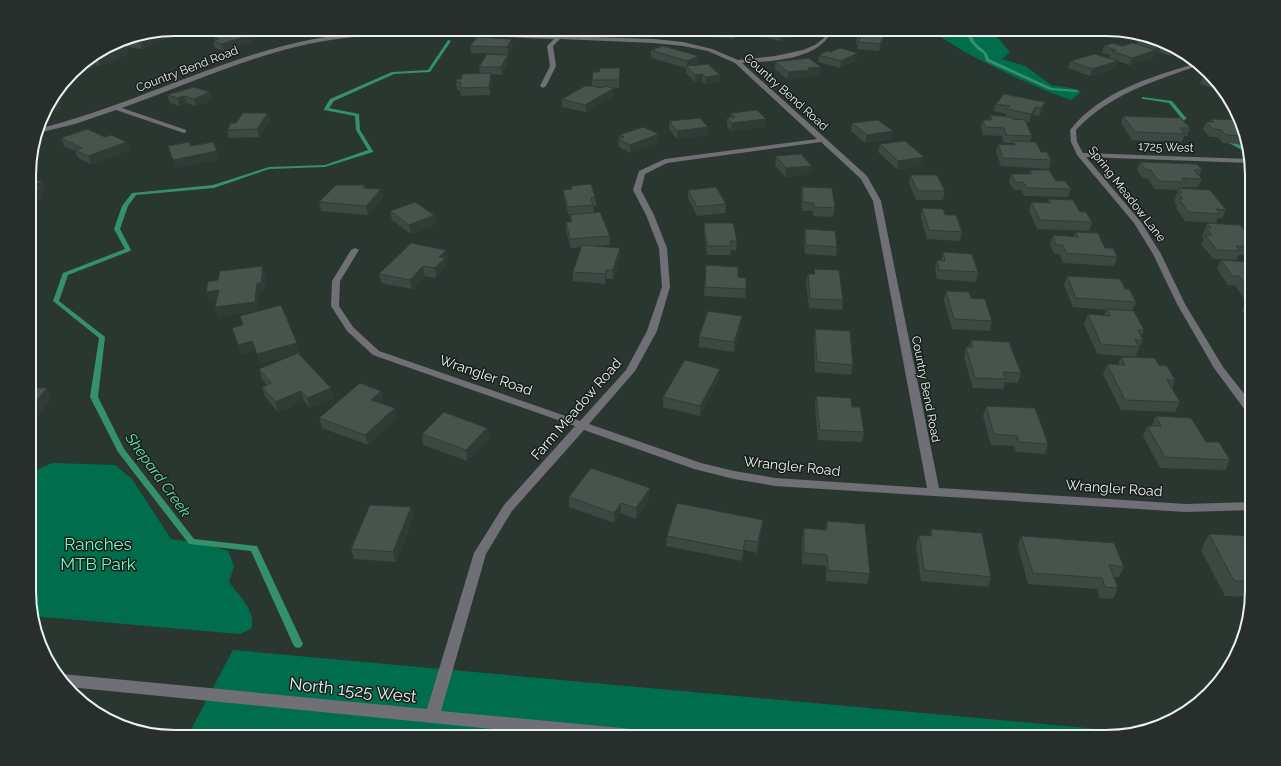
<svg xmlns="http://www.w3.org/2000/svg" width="1281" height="766" font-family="Raleway,sans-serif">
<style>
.green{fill:#006e4c}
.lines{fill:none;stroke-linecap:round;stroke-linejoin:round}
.stream{fill:#34916c;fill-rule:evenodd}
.minor{fill:#706f75;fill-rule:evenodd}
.wall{fill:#3c4842}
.shaded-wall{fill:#313b36}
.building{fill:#46544d;stroke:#313b36}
.labels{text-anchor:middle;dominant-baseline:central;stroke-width:3;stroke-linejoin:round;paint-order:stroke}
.far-street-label{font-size:12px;fill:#eaf2ee;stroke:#171d1a}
.street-label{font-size:14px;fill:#eaf2ee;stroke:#171d1a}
.water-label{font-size:15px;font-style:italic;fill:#69e5b2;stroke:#171d1a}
.near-park-label{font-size:17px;fill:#7bf6c2;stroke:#171d1a}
.near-street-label{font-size:17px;fill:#eaf2ee;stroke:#171d1a}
.rim{fill:none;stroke:#eaf2ee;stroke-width:2}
</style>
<rect width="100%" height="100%" fill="#2a3731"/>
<g class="green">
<path d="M925,29H990L1010,52L1002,59L1025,66L1051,85L1071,88L1081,92L1071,100C1034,87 999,70 965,52C951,44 940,35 925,29Z"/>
<path d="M52,463L115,465L132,479L171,539L205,544L228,551L234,566L229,582C239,596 257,611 251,629L240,634L32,616L30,610V473Z"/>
<polygon points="233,650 1130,732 1115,737 187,737"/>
</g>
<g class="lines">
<g class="stream">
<path d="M962,29C965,29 966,29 969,30C972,33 972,38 975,42C980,49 987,50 989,59L1052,88L1077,90L1079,91L1077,92L1050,90L986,61L984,54L977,49L970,41L967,33Z"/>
<polygon points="448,40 451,41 430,72 394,74 334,101 329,108 359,114 360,130 373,151 373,152 325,167 269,169 214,188 136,195 128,206 120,229 131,250 130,251 68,275 59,301 105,337 98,397 124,449 194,539 257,546 303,644 301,647 298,648 295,647 293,644 251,551 189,544 118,452 90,397 99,338 53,301 63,273 125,249 114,229 122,206 132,193 213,185 269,167 325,165 368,150 356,130 355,116 324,110 324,109 330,99 392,72 428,70"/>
<polygon points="1142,97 1172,101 1187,119 1183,120 1169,103 1144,99 1142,99"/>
<polygon points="1223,138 1227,138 1247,149 1248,153 1223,140"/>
</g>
<g class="minor">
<path d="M563,29H569L562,36L654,39L683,42L712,49L738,60L775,56L803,50L815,45L824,38L827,29H833C819,61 771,61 742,63L867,176L881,201L939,488L1186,504L1252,502V510L1186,512L775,486L734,479L694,469L584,430L512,511L486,554L441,711L642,730L647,732L649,737H573L69,687L57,676L62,674L427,709L474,553L504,505L575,426L373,355L347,331L331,306L332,281L351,250L355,248L359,250L340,281L339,306L353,327L379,351L580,421L626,370L647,331L662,287L659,248L646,215L633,190L639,171L665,159L817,139L735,63L708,51L683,46L654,43L560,39L553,46L556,66L546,86L543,88L540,86L550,66L547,46L554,39C473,36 388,27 308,44C244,58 184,86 122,108L186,130V132L184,133L116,110L75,124L38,133V129C131,106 216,59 309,40C390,24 475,33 557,36ZM821,142L861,179L873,201L927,488L775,478L734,471L701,463L589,424L635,371L657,331L670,287L667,248L654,215L641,190L645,174L667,163Z"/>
<path d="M1194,64L1197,66C1152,82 1110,94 1076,130L1077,142L1083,153L1250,159V163L1086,157L1141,222L1161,254L1185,304L1223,367L1252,404V415L1248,414L1214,368L1177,304L1153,254L1134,223L1077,155L1071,142L1070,130C1100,92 1150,77 1194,64Z"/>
</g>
</g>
<g class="wall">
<polygon points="278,29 318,29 282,35 279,32"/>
<polygon points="656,29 689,29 688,31"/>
<polygon points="703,29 739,32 734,39 703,36"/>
<polygon points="862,29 887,29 886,31 862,30"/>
<polygon points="1056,29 1084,29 1081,32 1071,30 1070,32"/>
<polygon points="760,30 794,34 780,41 760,36"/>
<polygon points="1111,30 1124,34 1114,34"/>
<polygon points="165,31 167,38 142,49 126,47 128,54 100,66 96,65 90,68 78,66 112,44 118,45 117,41 119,40"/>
<polygon points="225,32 253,34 254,41 224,51 215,48 213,41 215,41 214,37 225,34"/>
<polygon points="884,36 883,43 879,51 857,49 858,44 856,44 857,37"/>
<polygon points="1138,41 1179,49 1182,51 1171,56 1159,52 1155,53 1154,57 1130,65 1109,58 1110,55 1102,53 1104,46 1122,46 1136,44"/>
<polygon points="470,46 513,46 508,54 471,53"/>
<polygon points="651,50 699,63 692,65 720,82 705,84 702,81 695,82 686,73 686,68 651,58"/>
<polygon points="831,52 857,60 840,68 818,62 819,55"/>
<polygon points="1070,61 1115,68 1090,76 1068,68"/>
<polygon points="509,62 502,75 491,74 492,81 490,95 461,96 460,90 457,90 456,82 461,79 480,74 479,67"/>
<polygon points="775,62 821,74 810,75 810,77 787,79 775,69"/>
<polygon points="620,68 619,88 614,88 614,95 586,112 562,107 562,99 592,86 592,80 599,72"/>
<polygon points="1206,75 1221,91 1200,84 1203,76"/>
<polygon points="210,92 212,100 196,106 186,103 180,106 170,103 167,95"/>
<polygon points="1045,102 1043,110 1039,116 1034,115 1029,122 1026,121 1032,136 1030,142 1051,160 1049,169 1001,166 996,152 998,144 1012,145 1013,143 1004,143 1002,136 983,135 981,127 983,120 989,120 990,115 1006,116 1006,114 994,111 996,104"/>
<polygon points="268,113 270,120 259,137 229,138 227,130 236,123"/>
<polygon points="731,113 765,127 731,131 727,126 727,118 730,118"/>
<polygon points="1123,116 1190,128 1187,136 1184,136 1182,142 1132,140 1121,123"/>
<polygon points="1211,119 1238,120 1244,141 1241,141 1240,144 1223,143 1218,137 1210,137 1203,130 1206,122 1210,122"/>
<polygon points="669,121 708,127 708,135 677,139 669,129"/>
<polygon points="852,123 892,139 865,143 851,131"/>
<polygon points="619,135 659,142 630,153 619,147 618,139 619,139"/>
<polygon points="61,138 130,150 91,164 78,158 75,151 64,146"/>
<polygon points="880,144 923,166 897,169 878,152"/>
<polygon points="776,156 812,166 811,174 785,177 775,165"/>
<polygon points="1140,162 1202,170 1199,176 1202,179 1198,187 1183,187 1182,188 1226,210 1222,218 1218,218 1216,223 1185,221 1176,208 1177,205 1174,202 1178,190 1155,189 1148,179 1143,178 1137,170"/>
<polygon points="1030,170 1056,181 1071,189 1068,197 1025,196 1021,190 1014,190 1009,182 1011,174 1029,174"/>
<polygon points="910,175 945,191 943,200 916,200 909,183"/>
<polygon points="365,185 365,188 383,198 368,215 321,211 319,202"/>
<polygon points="571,186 595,197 596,206 593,206 594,213 610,236 610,245 594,246 620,257 613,279 606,279 605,284 573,281 573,272 582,247 571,248 566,231 566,222 571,222 570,216 569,216 564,198 563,190 572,189"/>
<polygon points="802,187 835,208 833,217 813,216 813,211 802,211 801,196"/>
<polygon points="688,190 726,204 725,213 697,216 688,198"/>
<polygon points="1048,199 1080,212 1092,222 1089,231 1037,229 1029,211 1031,202 1047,203"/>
<polygon points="922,208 945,215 962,232 960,241 927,239 921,217"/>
<polygon points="390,211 434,215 436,224 411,234 392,220"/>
<polygon points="704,223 737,241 736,250 731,250 730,255 707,255 704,232"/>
<polygon points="1207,223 1252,238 1252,256 1238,255 1236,260 1213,259 1201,244 1204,239 1202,237"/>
<polygon points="805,229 837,247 836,256 805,254 804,238"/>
<polygon points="1076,232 1117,257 1114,266 1063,263 1060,254 1054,254 1050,244 1053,235 1074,236"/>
<polygon points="943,252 978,272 976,282 937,279 935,269 937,260 941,260"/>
<polygon points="448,259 445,261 446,267 436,278 425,276 412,289 381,283 379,274"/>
<polygon points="1221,260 1252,262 1252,324 1242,311 1246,302 1235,285 1228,285 1217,269"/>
<polygon points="706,265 738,277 746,289 745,298 704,296"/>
<polygon points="814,269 843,300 842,310 809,308 806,283 808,274 814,274"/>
<polygon points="1067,276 1125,289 1136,302 1132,311 1144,330 1141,337 1143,340 1135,357 1097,354 1084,324 1088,314 1104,315 1106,310 1073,307 1064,285"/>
<polygon points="946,291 971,298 992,321 990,331 952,329 944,300"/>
<polygon points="741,325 734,352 699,347 699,337"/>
<polygon points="815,329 853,365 851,375 815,372 814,339"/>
<polygon points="971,340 1021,373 1018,383 1005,382 1003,389 973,388 964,357 966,347 969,347"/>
<polygon points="1121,357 1159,365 1175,380 1172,388 1180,402 1175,412 1121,410 1103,374 1107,364 1118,364"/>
<polygon points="259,369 334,398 310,408 304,401 278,412 265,397 262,387 267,385 262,379"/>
<polygon points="719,378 700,416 663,407 663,397"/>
<polygon points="381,391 383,401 380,403 397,418 368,445 322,428 319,418"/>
<polygon points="816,396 852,407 864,432 862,442 818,440 815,406"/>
<polygon points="986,406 1048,444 1045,454 1016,452 1014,446 991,445 983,416"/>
<polygon points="1156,416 1206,442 1230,460 1225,470 1160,468 1143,436 1147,426 1152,426"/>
<polygon points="487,428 489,438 467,461 423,445 422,434"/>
<polygon points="569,497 649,499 636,519 621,513 614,523 569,507"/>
<polygon points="411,507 413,518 396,562 354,559 351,549"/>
<polygon points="827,521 870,574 867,584 826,581 826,566 802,564 802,539 804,528 825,530"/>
<polygon points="931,529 991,577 988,587 921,581 916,546 919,535 929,536"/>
<polygon points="762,530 757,553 744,550 742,561 666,546 667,536"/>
<polygon points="1209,534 1252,536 1252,597 1225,596 1201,550"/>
<polygon points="1021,536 1124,567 1119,577 1114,577 1118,588 1113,599 1100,598 1097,589 1028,584 1018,547"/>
</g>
<g class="shaded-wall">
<polygon points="281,29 318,29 282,35"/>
<polygon points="737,29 739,29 739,32 734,39 735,32"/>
<polygon points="790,29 794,29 794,34 780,41 781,34"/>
<polygon points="165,31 167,38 142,49 140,42"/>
<polygon points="253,34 254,41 224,51 222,44"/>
<polygon points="884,36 883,43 879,51 880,44"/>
<polygon points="512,39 513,46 508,54 507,47"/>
<polygon points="1161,45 1159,52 1155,53 1154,57 1130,65 1132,58 1155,50 1157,47"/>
<polygon points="126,47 128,54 100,66 98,59"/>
<polygon points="1176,48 1179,49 1182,51 1171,56 1173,49"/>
<polygon points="858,53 857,60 840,68 841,61"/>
<polygon points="508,55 509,62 502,75 501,67"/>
<polygon points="699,56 699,63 687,68 687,61"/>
<polygon points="93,58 96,65 90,68 87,61"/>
<polygon points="1118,61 1115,68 1090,76 1092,69"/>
<polygon points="821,67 821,74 810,75 810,77 787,79 788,72"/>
<polygon points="620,68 620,75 619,88 619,80"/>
<polygon points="491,73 492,81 490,95 489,87"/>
<polygon points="703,74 702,81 695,82 695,75"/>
<polygon points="720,75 720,82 705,84 706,77"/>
<polygon points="614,88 614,95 586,112 585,105"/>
<polygon points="210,92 212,100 196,106 194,99"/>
<polygon points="58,94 61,102 61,111 43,114 44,110"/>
<polygon points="184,96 186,103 180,106 177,98"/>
<polygon points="1045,102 1043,110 1039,116 1041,108"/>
<polygon points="1036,107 1034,115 1029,122 1031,114"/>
<polygon points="268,113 270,120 259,137 257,129"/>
<polygon points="766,119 765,127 731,131 732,123"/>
<polygon points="708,127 708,135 677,139 677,131"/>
<polygon points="893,131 892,139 865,143 867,135"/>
<polygon points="659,134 659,142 630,153 630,145"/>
<polygon points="127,142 130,150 91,164 88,156"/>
<polygon points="217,151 219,160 176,168 173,160"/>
<polygon points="924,157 923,166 897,169 898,161"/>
<polygon points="812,166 811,174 785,177 786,168"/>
<polygon points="42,181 46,190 42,192 44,197 30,205 30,194 32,187"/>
<polygon points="381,189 383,198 368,215 366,206"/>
<polygon points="434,215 436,224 411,234 409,225"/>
<polygon points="33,245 37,254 30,257 30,246"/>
<polygon points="620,248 620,257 613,279 613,270"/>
<polygon points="446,250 448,259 445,261 446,267 436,278 435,268 439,257"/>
<polygon points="263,266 266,276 264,292 260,292 257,312 218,317 215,307 257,283"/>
<polygon points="423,266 425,276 412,289 410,280"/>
<polygon points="606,270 606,279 605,284 605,274"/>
<polygon points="219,290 222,299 209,301 206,292"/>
<polygon points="742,316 741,325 734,352 734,342"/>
<polygon points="252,341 255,351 241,355 238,345"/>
<polygon points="297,343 300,353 260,364 257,354"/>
<polygon points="720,369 719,378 700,416 700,406"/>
<polygon points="47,388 52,398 30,426 30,409"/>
<polygon points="331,388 334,398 310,408 307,398"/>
<polygon points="301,391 304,401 278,412 275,402"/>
<polygon points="381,391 383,401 373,410 371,400"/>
<polygon points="395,408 397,418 368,445 365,435"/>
<polygon points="487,428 489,438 467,461 466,450"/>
<polygon points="650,488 649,499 636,519 636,508"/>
<polygon points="621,503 621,513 614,523 614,513"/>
<polygon points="411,507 413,518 396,562 393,552"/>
<polygon points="763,520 762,530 757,553 758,542"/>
<polygon points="745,540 744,550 742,561 743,551"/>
</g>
<g class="building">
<polygon points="234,29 253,34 222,44 213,41 219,39 214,37 228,33 225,32"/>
<polygon points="703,29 737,29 735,32"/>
<polygon points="762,29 790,29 781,34 760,30"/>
<polygon points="164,31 140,42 121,40"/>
<polygon points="861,31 884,36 880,44 858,42 861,37 857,37"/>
<polygon points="477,37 512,39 507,47 470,46"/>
<polygon points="1143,39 1176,48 1173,49 1161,45 1157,47 1138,41"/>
<polygon points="1113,43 1122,46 1133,43 1156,50 1132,58 1112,51 1116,50 1104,46"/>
<polygon points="112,44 126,47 98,59 93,58 86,61"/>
<polygon points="663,46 699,56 687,61 651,50"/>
<polygon points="840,48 858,53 841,61 819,55 827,51 831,52"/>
<polygon points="487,54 508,55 501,67 479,67"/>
<polygon points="1095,54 1118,61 1092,69 1070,61"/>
<polygon points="809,58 821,67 808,68 810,70 788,72 775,62"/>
<polygon points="708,64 720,75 706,77 703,74 695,75 686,66"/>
<polygon points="600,68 620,68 619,80 592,80 593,72 599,72"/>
<polygon points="491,73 489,87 460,88 461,82 456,82 457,79 461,79 462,74"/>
<polygon points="1206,75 1209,78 1203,76"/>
<polygon points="585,86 593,86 600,88 605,86 614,88 585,105 562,99"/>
<polygon points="194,87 210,92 194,99 184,96 177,98 167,95"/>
<polygon points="56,94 58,94 58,104 48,105"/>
<polygon points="1004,94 1045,102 1041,108 1036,107 1031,114 1007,109 1010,106 996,104"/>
<polygon points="757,110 766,119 732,123 727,118 735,117 731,113"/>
<polygon points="243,113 268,113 257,129 227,130 231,123 236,123"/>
<polygon points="990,115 1011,117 1012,119 1025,120 1032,136 1006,135 1004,128 985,127 983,120 992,120"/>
<polygon points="1123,116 1181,118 1190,128 1180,128 1185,134 1135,132"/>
<polygon points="700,118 708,127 677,131 669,121"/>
<polygon points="1211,119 1238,120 1242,133 1241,133 1243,136 1226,135 1221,130 1213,129 1206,122 1214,122"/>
<polygon points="878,120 893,131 867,135 852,123"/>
<polygon points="643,127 659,134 630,145 618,139 624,137 619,135"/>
<polygon points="87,129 105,137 111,135 127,142 88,156 75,150 82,148 61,138"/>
<polygon points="905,141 924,157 898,161 880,144"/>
<polygon points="1013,141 1036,142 1041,152 1047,152 1051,160 1003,158 998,144 1015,145"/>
<polygon points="189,142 191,146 213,142 217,151 173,160 168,146"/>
<polygon points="801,154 812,166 786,168 776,156"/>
<polygon points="1140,162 1197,164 1202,170 1194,170 1202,179 1182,178 1185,182 1158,181 1151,170 1146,170"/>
<polygon points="1030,170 1049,170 1056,181 1065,181 1071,189 1027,188 1023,182 1016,182 1011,174 1032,174"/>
<polygon points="910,175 937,175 945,191 918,191"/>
<polygon points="30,179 42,181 32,187 41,188 30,194"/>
<polygon points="591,184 595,197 591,198 593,205 568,207 563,190 572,189 571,186"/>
<polygon points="336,185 365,185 363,188 381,189 366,206 319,202"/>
<polygon points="716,187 726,204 697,207 688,190"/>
<polygon points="802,187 832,188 835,208 814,207 814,203 803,202"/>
<polygon points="1179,188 1210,190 1226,210 1216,209 1220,214 1188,212 1179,199 1183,199 1178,193 1182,193"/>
<polygon points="1048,199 1073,200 1080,212 1086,212 1092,222 1040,220 1031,202 1051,203"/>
<polygon points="415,202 434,215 409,225 390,211"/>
<polygon points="922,208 943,209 945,215 956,215 962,232 929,230"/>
<polygon points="600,212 610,236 570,239 566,222 572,222 570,215"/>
<polygon points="704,223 733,223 737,241 730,241 731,246 707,246"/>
<polygon points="1207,223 1240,225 1251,237 1252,238 1252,247 1236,246 1240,251 1217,250 1205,235 1212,235 1206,228 1211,228"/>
<polygon points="805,229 835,231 837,247 806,245"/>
<polygon points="1076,232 1098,233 1105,248 1113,248 1117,257 1066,253 1063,245 1056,245 1053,235 1078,237"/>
<polygon points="411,243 446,250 439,257 445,258 435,268 423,266 410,280 379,274"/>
<polygon points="582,245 620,248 613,270 606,270 605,274 573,272"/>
<polygon points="943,252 972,254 978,272 939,270 937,260 945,261"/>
<polygon points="1221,260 1252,262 1252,293 1239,276 1232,276"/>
<polygon points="706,265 738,267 738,277 746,278 746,289 705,287"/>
<polygon points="263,266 261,283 257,283 255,302 215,307 219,290 206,292 208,282 218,280 220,271"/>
<polygon points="814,269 839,270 843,300 810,299 808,274 815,274"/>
<polygon points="1067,276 1120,279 1125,289 1129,289 1136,302 1076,298"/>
<polygon points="946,291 969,292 971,298 985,299 992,321 954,319"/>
<polygon points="1246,301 1252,301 1252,308"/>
<polygon points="281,305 297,343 257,354 252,341 238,345 232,328 243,325 240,316"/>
<polygon points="1107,309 1134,311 1144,330 1138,330 1143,340 1135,340 1139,347 1101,344 1088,314 1110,316"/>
<polygon points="708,311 742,316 734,342 699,337"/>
<polygon points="815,329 850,331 853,365 817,362"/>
<polygon points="971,340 1009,342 1021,373 1003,372 1006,379 975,378 966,347 973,347"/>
<polygon points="298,353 331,388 307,398 301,391 275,402 262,387 271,383 259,369"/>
<polygon points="1121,357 1155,358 1159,365 1167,366 1175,380 1167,380 1180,402 1125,400 1107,364 1125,365"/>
<polygon points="685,360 720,369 700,406 663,397"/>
<polygon points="360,383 381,391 371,400 395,408 365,435 319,418"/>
<polygon points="30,388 47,388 30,409"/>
<polygon points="816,396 851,398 852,407 860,407 864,432 820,430"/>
<polygon points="986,406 1035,408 1048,444 1019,442 1017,436 994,434"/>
<polygon points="444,412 487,428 466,450 422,434"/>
<polygon points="1156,416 1191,418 1206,442 1219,442 1230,460 1165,457 1147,426 1161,426"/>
<polygon points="591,468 650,488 636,508 621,503 614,513 569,497"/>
<polygon points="677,503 763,520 758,542 745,540 743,551 667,536"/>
<polygon points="370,505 411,507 393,552 351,549"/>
<polygon points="827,521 865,524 870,574 828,570 827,555 804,553 804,528 827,530"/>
<polygon points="931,529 982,533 991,577 924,570 919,535 932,536"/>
<polygon points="1209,534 1252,536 1252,581 1234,581"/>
<polygon points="1021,536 1114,543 1124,567 1109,565 1118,588 1105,587 1102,578 1033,573"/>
</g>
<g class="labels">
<g class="far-street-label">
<text transform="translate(187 69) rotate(-21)">Country Bend Road</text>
<text transform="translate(786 92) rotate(42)">Country Bend Road</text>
<text transform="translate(1166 147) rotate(2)">1725 West</text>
<text transform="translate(1127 194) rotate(52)">Spring Meadow Lane</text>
<text transform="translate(926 389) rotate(79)">Country Bend Road</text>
</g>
<g class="street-label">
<text transform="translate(486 375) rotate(19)">Wrangler Road</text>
<text transform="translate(576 409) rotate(-49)">Farm Meadow Road</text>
<text transform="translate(792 466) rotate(6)">Wrangler Road</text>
<text transform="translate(1114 488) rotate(4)">Wrangler Road</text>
</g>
<g class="water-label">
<text transform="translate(158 475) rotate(54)">Shepard Creek</text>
</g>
<g class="near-park-label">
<text x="98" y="544">Ranches<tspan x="98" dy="20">MTB Park</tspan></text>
</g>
<g class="near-street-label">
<text transform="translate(353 690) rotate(6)">North 1525 West</text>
</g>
</g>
<path d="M0 0H1281V766H0ZM175 36H1106A139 139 0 0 1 1245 175V591A139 139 0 0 1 1106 730H175A139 139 0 0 1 36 591V175A139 139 0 0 1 175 36Z" fill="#282e2b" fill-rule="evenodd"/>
<path class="rim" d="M175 36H1106A139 139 0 0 1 1245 175V591A139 139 0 0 1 1106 730H175A139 139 0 0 1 36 591V175A139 139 0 0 1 175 36Z"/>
</svg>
